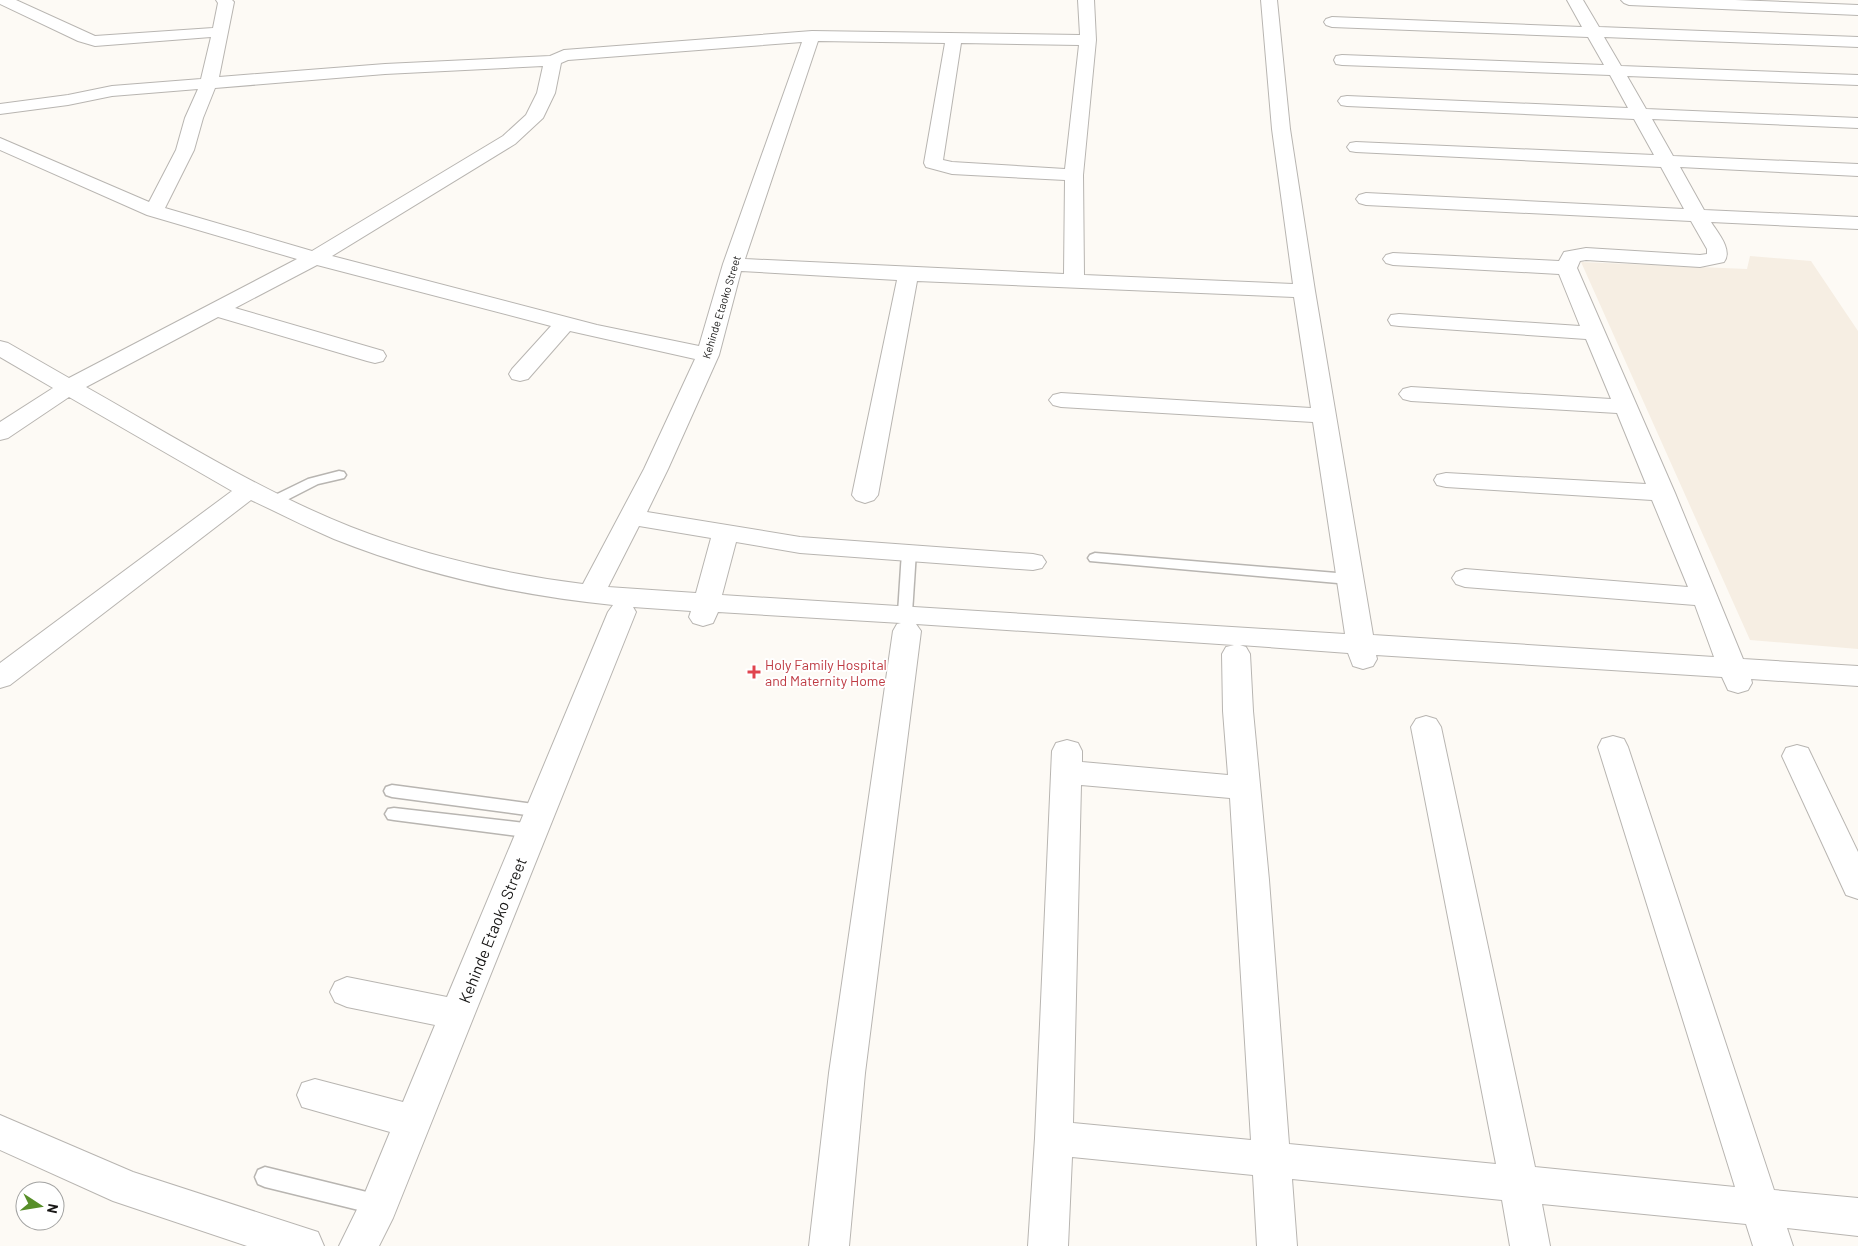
<svg xmlns="http://www.w3.org/2000/svg" width="1858" height="1246" font-family="Barlow,sans-serif">
<style>
.built{fill:#f6eee3}
.lines{fill:none;stroke-linecap:round;stroke-linejoin:round}
.service-casing{stroke:#b8b5b1;stroke-width:3}
.minor-casing{stroke:#b8b5b1;stroke-width:2}
.service{fill:#fff;fill-rule:evenodd}
.minor{fill:#fff;fill-rule:evenodd}
.health-dot{fill:#e0444e;stroke:#fff;stroke-width:2}
.labels{text-anchor:middle;dominant-baseline:central;stroke-width:4;stroke-linejoin:round;paint-order:stroke}
.far-street-label{font-size:11px;fill:#171615;stroke:#fff}
.health-label{font-size:14px;fill:#be3a42;stroke:#fff;text-anchor:start}
.near-street-label{font-size:16px;fill:#171615;stroke:#fff}
</style>
<rect width="100%" height="100%" fill="#fdfaf5"/>
<polygon class="built" points="1750,256 1811,261 1858,331 1858,649 1750,640 1581,262 1747,269"/>
<g class="lines">
<defs>
<g id="service">
<polygon points="339,471 344,472 346,475 344,478 318,484 279,504 274,505 267,501 269,498 308,479"/>
<polygon points="909,547 914,549 916,552 912,613 910,616 900,616 898,613 902,552 904,549"/>
<polygon points="1095,553 1349,574 1354,576 1356,579 1354,582 1349,584 1090,561 1088,558 1090,555"/>
<polygon points="392,785 541,805 547,806 550,811 547,816 541,817 392,797 386,795 384,791 386,787"/>
<polygon points="394,808 533,824 539,826 542,831 539,836 533,838 394,820 388,819 385,814 388,809"/>
<polygon points="265,1167 379,1195 386,1198 390,1205 386,1212 379,1215 265,1187 258,1184 255,1177 258,1170"/>
</g>
<g id="minor">
<path d="M0,0H16L95,36L213,28L218,3L216,0H232L234,2L219,77L385,64L550,56L564,50L812,31L1080,35L1078,0H1094L1096,40L1083,175L1084,275L1293,284L1272,129L1261,0H1277L1290,129L1315,291L1373,635L1714,657L1695,605L1465,587L1456,584L1452,578L1456,572L1465,569L1688,587L1652,500L1446,487L1437,485L1434,480L1437,475L1446,473L1646,484L1617,413L1411,401L1403,399L1399,394L1403,389L1411,387L1611,399L1586,339L1399,326L1391,325L1388,320L1391,315L1399,314L1580,326L1559,274L1393,265L1386,263L1383,259L1386,255L1393,253L1559,261L1564,252L1586,248L1700,255L1707,254V249L1691,221L1366,205L1359,203L1356,199L1359,195L1366,193L1684,209L1661,167L1356,152L1350,151L1347,147L1350,143L1356,142L1654,155L1634,119L1347,106L1341,105L1338,101L1341,97L1347,96L1628,108L1610,75L1342,65L1336,64L1334,60L1336,56L1342,55L1604,65L1588,37L1332,27L1326,25L1324,22L1326,19L1332,17L1582,27L1567,0H1583L1599,27L1858,37V47L1604,37L1621,66L1858,75V85L1627,76L1646,109L1858,118V128L1652,119L1673,156L1858,164V176L1680,167L1704,210L1858,217V229L1711,222C1718,233 1733,250 1724,262L1700,267L1586,260L1580,261L1577,268L1675,493L1743,659L1858,666V686L1751,679L1752,683L1748,690L1738,693L1728,690L1722,677L1376,655L1377,659L1373,666L1363,669L1353,666L1348,653L1240,645L1246,647L1250,654L1253,711L1269,880L1289,1144L1496,1164L1411,727L1416,719L1426,716L1436,719L1441,727L1535,1167L1735,1187L1598,747L1602,739L1613,736L1624,739L1628,747L1774,1190L1858,1198V1236L1787,1228L1793,1246H1753L1746,1224L1542,1204L1550,1246H1510L1502,1200L1292,1179L1297,1246H1257L1253,1175L1072,1157L1068,1246H1028L1035,1138L1052,751L1056,743L1067,740L1078,743L1082,751V762L1228,775L1223,711L1222,654L1226,647L1234,645L916,624L921,631L865,1073L849,1246H809L829,1073L893,631L897,624L901,623L718,612L713,623L703,626L693,623L689,617L691,611L633,607L636,612L393,1218L379,1246H339L364,1195L390,1132L302,1107L297,1095L302,1083L315,1079L403,1102L435,1025L347,1007L335,1002L330,992L335,982L347,977L447,997L608,612L613,605C520,596 422,574 334,539C306,527 279,513 251,500L10,685L0,688V663L232,491L69,397L8,438L0,440V422L53,388L0,357V341L8,343L69,378L297,259L147,215L0,150V138L149,202L176,150L185,118L198,89L112,96L68,105L0,114V104L68,95L112,86L201,79L211,37L95,46L78,41L0,4ZM818,41L945,43L924,163L926,167L952,174L1065,180L1064,274L745,259ZM802,42L723,264L699,346L597,325L332,256L515,144L543,118L555,93L561,63L568,60ZM961,43L1079,45L1065,169L952,162L943,160ZM543,66L537,93L526,115L503,136L312,251L165,208L194,150L203,118L215,88L385,74ZM317,265L551,326L512,369L509,374L512,379L520,381L528,379L570,331L695,359L644,469L583,584C505,574 425,556 351,527C258,490 173,436 86,387L218,317L367,361L375,363L383,361L386,356L383,351L235,308ZM741,271L897,280L852,495L856,500L865,503L874,500L878,495L917,281L1294,297L1311,408L1061,393L1053,395L1049,400L1053,405L1061,407L1313,422L1345,634L722,595L736,542L800,553L1033,570L1042,568L1046,562L1042,556L1033,554L800,537L647,512L668,469L719,355ZM639,526L711,538L696,593L608,587ZM1081,785L1230,798L1251,1140L1073,1123Z"/>
<polygon points="1621,0 1735,0 1858,5 1858,15 1629,5 1624,3"/>
<polygon points="1797,745 1808,748 1858,852 1858,899 1846,895 1782,756 1786,748"/>
<polygon points="0,1115 133,1172 318,1232 324,1246 247,1246 113,1201 0,1150"/>
</g>
</defs>
<use href="#service" class="service-casing"/>
<use href="#minor" class="minor-casing"/>
<use href="#service" class="service"/>
<use href="#minor" class="minor"/>
</g>
<path class="health-dot" d="M751.5 664.5h5v5h5v5h-5v5h-5v-5h-5v-5h5z"/>
<g class="labels">
<g class="far-street-label">
<text transform="translate(721 307) rotate(-73)">Kehinde Etaoko Street</text>
</g>
<g class="health-label">
<text x="765" y="664">Holy Family Hospital<tspan x="765" dy="16">and Maternity Home</tspan></text>
</g>
<g class="near-street-label">
<text transform="translate(492 930) rotate(-68)">Kehinde Etaoko Street</text>
</g>
</g>
<g transform="translate(40 1206) rotate(102)"><circle r="24" fill="#ffffff" stroke="#a2a2a1"/>
<path d="M0-4L9 19L0 12L-9 19Z" fill="#578e28"/>
<text y="-8" font-size="14" font-weight="bold" text-anchor="middle" fill="#171615">N</text>
</g>
</svg>
